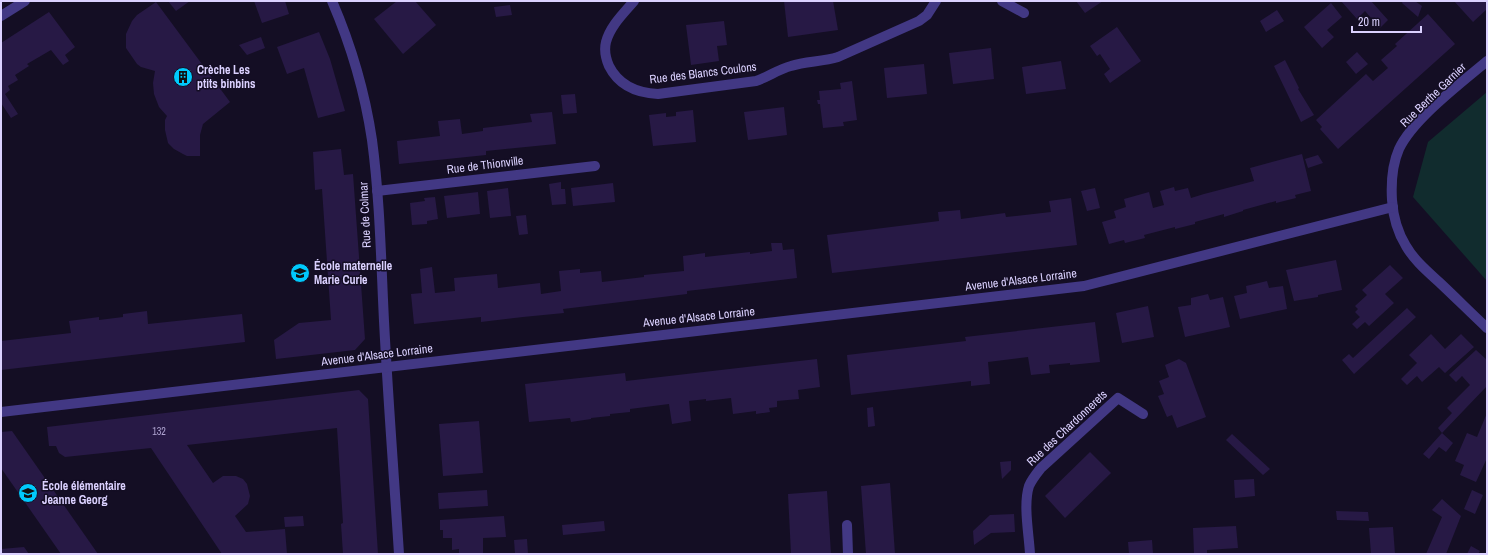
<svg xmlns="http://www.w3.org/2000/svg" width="1488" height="555" font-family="'Archivo Narrow',sans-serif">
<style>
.green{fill:#112c2e}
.building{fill:#271945}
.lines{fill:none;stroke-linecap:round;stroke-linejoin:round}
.service{stroke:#423884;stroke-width:10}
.minor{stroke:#423884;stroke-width:10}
.labels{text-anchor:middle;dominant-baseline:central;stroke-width:3;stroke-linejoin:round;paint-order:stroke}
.number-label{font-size:10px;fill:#aea3d0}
.poi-label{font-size:12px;font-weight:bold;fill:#dbd1ff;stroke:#140e24;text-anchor:start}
.street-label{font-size:12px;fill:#dbd1ff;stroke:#140e24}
</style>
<rect width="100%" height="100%" fill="#140e24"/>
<polygon class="green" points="1487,92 1487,281 1413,197 1428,142"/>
<g class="building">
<polygon points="168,1 190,1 176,11"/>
<polygon points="254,1 285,1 289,14 262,23"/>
<polygon points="397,1 415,1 436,25 403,54 374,19"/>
<polygon points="784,1 833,1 838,30 788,37"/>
<polygon points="1076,1 1103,1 1085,13"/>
<polygon points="1341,1 1371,1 1388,20 1380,28 1365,11 1357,19"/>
<polygon points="1403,1 1415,1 1422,6 1418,17 1402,3"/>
<polygon points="1454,1 1487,1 1487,9 1473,22"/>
<polygon points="156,2 230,102 203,124 200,135 200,156 187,156 183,154 174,149 168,143 165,130 165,120 167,116 159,107 154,94 153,83 155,71 141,67 137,64 126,48 126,34 132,21 137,15"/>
<polygon points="1331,3 1342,17 1327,30 1334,37 1322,48 1304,27"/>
<polygon points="510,5 512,15 496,17 494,7"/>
<polygon points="1277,10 1284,21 1266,32 1260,21"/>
<polygon points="49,12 75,47 65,55 69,61 63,65 51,50 27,64 29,66 15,75 18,80 8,86 10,90 5,94 18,114 11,118 1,103 1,43"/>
<polygon points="1428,14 1455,44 1338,149 1320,129 1322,127 1316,120 1366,74 1373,81 1388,68 1381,60 1397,46 1395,44"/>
<polygon points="724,21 727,45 717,46 719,61 691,65 686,25"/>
<polygon points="1117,27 1141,61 1110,83 1104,74 1110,69 1100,54 1097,56 1090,46"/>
<polygon points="319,32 330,59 345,111 318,118 304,68 287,74 277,47"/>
<polygon points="261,37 265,48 247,55 239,45"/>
<polygon points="991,48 994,79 953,84 949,53"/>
<polygon points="1357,52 1368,64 1356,74 1346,62"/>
<polygon points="1285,60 1299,88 1298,89 1314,115 1301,122 1274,66"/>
<polygon points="1061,61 1066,89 1026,94 1022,67"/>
<polygon points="924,64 927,94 887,98 884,68"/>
<polygon points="852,81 857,120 843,122 844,126 823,128 820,104 818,104 817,100 820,100 819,91 841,89 840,83"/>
<polygon points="575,94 577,113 563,114 561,95"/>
<polygon points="784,107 787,135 748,140 744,112"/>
<polygon points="693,110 696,142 653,146 649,115 666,113 666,117 676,116 676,112"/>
<polygon points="552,112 556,144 486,151 486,155 399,164 397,141 440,136 438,121 460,119 462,134 483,131 483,128 532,122 530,114"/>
<polygon points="341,149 344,175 353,174 365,339 355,350 276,359 274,340 299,323 331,320 322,189 315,190 313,152"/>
<polygon points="1302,154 1311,191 1295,195 1296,198 1276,203 1276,201 1243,210 1243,211 1224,217 1224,214 1195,222 1195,224 1175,229 1175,227 1144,235 1145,238 1125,243 1124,240 1109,244 1102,222 1116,218 1114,211 1126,207 1124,199 1149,192 1153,208 1164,205 1160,191 1174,187 1175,191 1188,188 1191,198 1204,194 1254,181 1250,168"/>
<polygon points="1318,155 1323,163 1308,168 1305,159"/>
<polygon points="561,182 561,189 565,189 566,204 552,205 549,184"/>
<polygon points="613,183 615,202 573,206 571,188"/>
<polygon points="508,188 511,216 490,218 487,191"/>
<polygon points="1095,188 1100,208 1087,211 1081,191"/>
<polygon points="478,192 480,214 447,218 444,196"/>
<polygon points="435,197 438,219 427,221 427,224 412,225 410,203 425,201 424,198"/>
<polygon points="1071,198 1077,245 832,273 827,235 939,221 938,212 960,210 961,219 1005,213 1006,217 1051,212 1049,201"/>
<polygon points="526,215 528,234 519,235 516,216"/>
<polygon points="771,243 782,243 783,250 794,249 797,278 687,291 687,294 563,309 564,313 523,317 481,322 481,317 414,324 411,294 422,293 420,269 432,267 435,293 455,291 454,278 497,274 498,288 540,283 541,294 561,291 559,271 580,269 580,273 601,271 602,282 644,277 644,275 684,271 683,256 705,253 705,257 750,252 750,254 772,251"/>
<polygon points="1336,260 1342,290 1318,295 1318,297 1294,301 1286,270"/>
<polygon points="1390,265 1403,278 1385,294 1394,303 1369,326 1365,322 1357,329 1352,324 1360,317 1355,312 1358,309 1355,306 1367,295 1362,290"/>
<polygon points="1267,281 1269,288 1283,286 1287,309 1240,319 1234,296 1247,293 1246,286"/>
<polygon points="1208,294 1210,300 1223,297 1230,327 1185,337 1178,307 1191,305 1191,298"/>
<polygon points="1148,306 1154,337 1122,343 1116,313"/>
<polygon points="1407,308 1416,317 1354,374 1342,360 1349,354 1353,358"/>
<polygon points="147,311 148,324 242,314 245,342 1,370 1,341 71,333 69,321 99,317 99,320 123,317 123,314"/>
<polygon points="1095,322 1100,362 1070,365 1070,363 1049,365 1050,373 1031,375 1028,357 988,362 990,384 971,386 971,381 851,395 847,355 966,341 965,337"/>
<polygon points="1431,334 1445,349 1461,334 1474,347 1445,373 1439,367 1422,382 1417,376 1407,385 1401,379 1417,363 1409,355"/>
<polygon points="1476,350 1487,360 1487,386 1442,433 1438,428 1452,413 1447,408 1470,385 1462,376 1456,382 1449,375"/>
<polygon points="817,359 820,387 798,390 799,399 777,401 777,407 769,408 770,412 756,414 756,411 733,414 731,398 706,401 706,399 689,401 691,421 672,424 669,404 630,409 630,412 610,414 610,416 591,418 591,419 571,422 570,418 529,422 525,384 625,373 626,381"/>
<polygon points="1179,359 1186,363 1206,417 1177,428 1172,415 1167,417 1158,396 1164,394 1159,381 1169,377 1165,365"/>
<polygon points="359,390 368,399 378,554 343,554 341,524 343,523 337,428 187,445 213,483 223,476 236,476 243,479 247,484 250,496 248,504 235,516 246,532 285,529 287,554 222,554 151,448 65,457 59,453 56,446 49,446 47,427"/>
<polygon points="873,407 875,426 868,427 867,408"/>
<polygon points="1487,413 1487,458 1476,482 1460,475 1464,465 1455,461 1467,433 1477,437"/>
<polygon points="479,421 483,473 443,476 439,424"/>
<polygon points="12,431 98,554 61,554 1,468 1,432"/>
<polygon points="1442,433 1453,443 1446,452 1439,447 1429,459 1423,454"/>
<polygon points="1232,434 1270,469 1263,475 1226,440"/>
<polygon points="1090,452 1111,473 1065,518 1045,496"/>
<polygon points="1011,461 1011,470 1002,479 1000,462"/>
<polygon points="1254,479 1255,496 1235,498 1234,480"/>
<polygon points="890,483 895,554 866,554 861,486"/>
<polygon points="487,490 488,506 439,509 438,493"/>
<polygon points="1472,490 1483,495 1475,514 1464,509"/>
<polygon points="827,491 831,554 791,554 788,494"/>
<polygon points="1442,499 1461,516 1446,554 1426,554 1442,517 1432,510"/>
<polygon points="1336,511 1368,512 1369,521 1337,520"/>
<polygon points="1014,514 1015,532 991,533 974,545 973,531 990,515"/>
<polygon points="303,516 304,526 285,527 284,517"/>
<polygon points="504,516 506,537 483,538 483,554 459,554 459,549 452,550 452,538 443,538 443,530 440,530 440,520"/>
<polygon points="604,521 605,531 563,535 562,525"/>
<polygon points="1236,526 1238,548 1207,550 1207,554 1194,554 1193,528"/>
<polygon points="1393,527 1395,554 1371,554 1369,528"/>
<polygon points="527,539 528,554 515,554 514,540"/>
<polygon points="1152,540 1153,554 1129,554 1128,542"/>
<polygon points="1471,546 1480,551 1478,554 1467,554"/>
<polygon points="24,547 29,554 1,554 1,549"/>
</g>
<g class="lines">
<polyline class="service" points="847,525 848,554"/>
<g class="minor">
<path d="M332,1C351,45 365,93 372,140C380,200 381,261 384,321C388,399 394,476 399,554"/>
<path d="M634,1C624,13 610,26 606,42C604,50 606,59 609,66C619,86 637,93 658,94L756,81C768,77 779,69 791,66C806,61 822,62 838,57L919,21L927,15L936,1"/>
<polyline points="1002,1 1024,13"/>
<polyline points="1,16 25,1"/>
<path d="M1487,61C1461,83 1413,119 1399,149C1392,165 1391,183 1392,200C1393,215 1398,233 1406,246C1414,260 1427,271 1439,282C1455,297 1471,313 1487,328"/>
<polyline points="377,191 595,166"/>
<polyline points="1,412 1084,286 1393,207"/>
<path d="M1030,554C1029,534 1023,505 1029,486C1032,479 1037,473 1041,468L1118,398L1143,414"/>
</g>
</g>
<defs>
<symbol id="building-disc" viewBox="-11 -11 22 22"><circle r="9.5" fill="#00c9fc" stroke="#140e24"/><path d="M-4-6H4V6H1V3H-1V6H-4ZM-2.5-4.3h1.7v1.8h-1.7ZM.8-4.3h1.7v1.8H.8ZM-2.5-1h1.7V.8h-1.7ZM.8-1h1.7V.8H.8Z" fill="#111"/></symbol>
<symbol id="school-disc" viewBox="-11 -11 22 22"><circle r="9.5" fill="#00c9fc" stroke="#140e24"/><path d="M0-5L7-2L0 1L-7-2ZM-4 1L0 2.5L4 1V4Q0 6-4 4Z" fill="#111"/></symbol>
</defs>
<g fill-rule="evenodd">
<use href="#building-disc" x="172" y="66" width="22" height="22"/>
<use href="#school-disc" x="289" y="262" width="22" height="22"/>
<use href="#school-disc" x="17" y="482" width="22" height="22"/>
</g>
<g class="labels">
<g class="number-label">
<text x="159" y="431">132</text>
</g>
<g class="poi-label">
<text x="197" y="70">Crèche Les<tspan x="197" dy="14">ptits binbins</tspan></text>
<text x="314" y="266">École maternelle<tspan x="314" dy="14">Marie Curie</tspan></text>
<text x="42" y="486">École élémentaire<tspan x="42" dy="14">Jeanne Georg</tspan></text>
</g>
<g class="street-label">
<text transform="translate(703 73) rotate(-7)">Rue des Blancs Coulons</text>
<text transform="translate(1433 95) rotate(-44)">Rue Berthe Garnier</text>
<text transform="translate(485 165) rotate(-7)">Rue de Thionville</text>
<text transform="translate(365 215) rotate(-93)">Rue de Colmar</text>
<text transform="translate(1021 280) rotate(-7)">Avenue d'Alsace Lorraine</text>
<text transform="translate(699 317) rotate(-6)">Avenue d'Alsace Lorraine</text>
<text transform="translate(377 355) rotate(-7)">Avenue d'Alsace Lorraine</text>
<text transform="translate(1067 428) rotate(-43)">Rue des Chardonnerets</text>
</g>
</g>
<rect width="1488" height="555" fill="none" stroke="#dbd1ff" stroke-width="4"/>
<path d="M1352 26v6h69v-6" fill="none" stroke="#dbd1ff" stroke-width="2"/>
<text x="1358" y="26" font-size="12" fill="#dbd1ff" stroke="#140e24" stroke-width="3" paint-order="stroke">20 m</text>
</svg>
